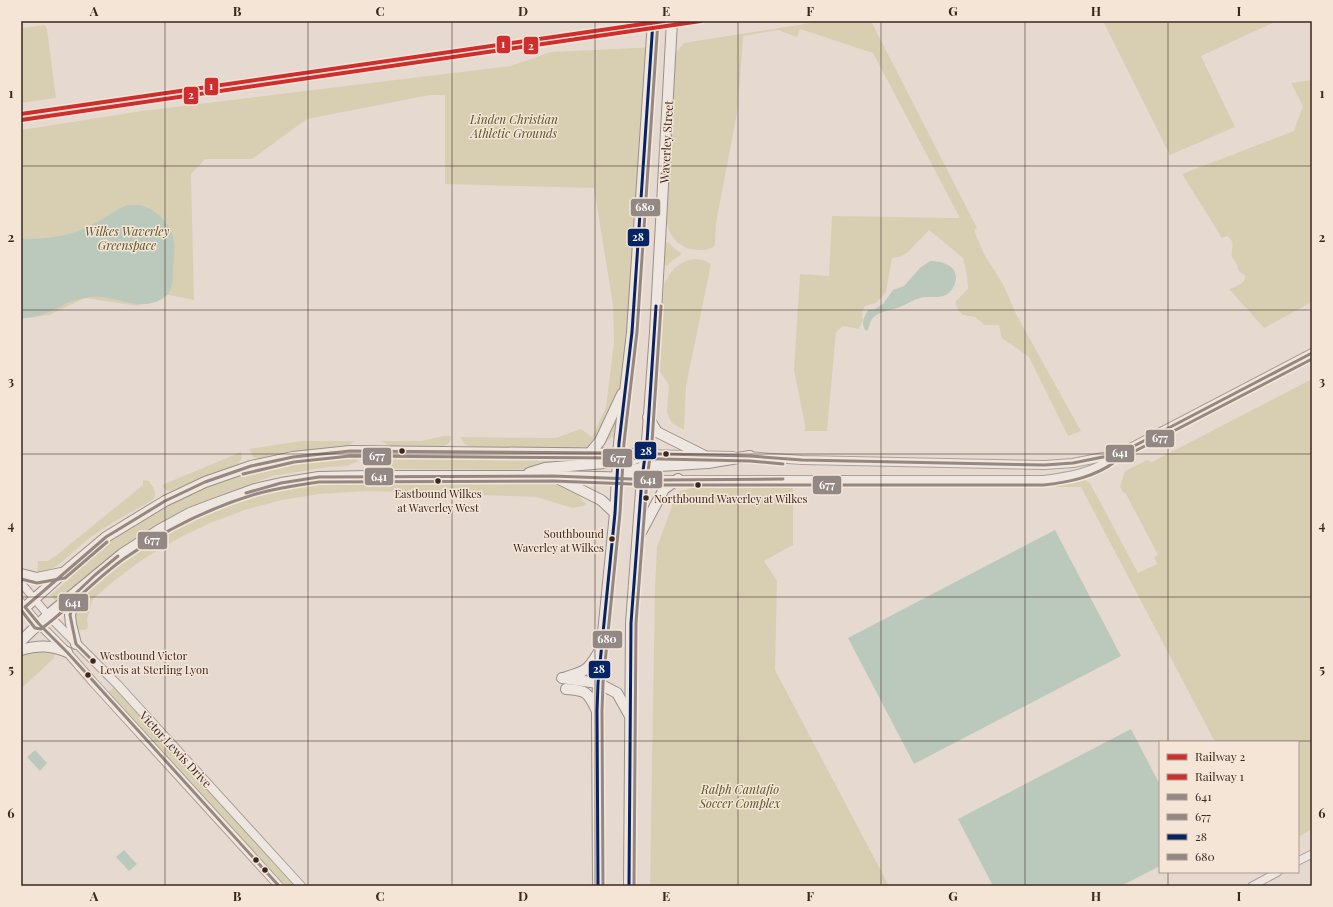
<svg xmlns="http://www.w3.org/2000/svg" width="1333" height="907" font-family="'Playfair Display',serif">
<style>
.green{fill:#d8cfb3}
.water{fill:#bbc9bc}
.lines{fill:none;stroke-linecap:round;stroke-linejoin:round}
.minor-casing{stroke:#aba098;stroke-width:9}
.tertiary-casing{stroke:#aba098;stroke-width:10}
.secondary-casing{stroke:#9b8f88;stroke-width:12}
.minor{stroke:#eee7e1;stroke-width:7}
.tertiary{stroke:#eee7e1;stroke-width:8}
.secondary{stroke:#eee7e1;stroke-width:10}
.bus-1-casing{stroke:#f5e5d7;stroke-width:6}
.bus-2-casing{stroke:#f5e5d7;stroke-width:6}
.bus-3-casing{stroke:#f5e5d7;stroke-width:6}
.bus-4-casing{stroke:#f5e5d7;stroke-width:6}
.bus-1{stroke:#938884;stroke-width:3}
.bus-2{stroke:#938884;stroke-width:3}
.bus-3{stroke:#052465;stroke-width:3}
.bus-4{stroke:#938884;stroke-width:3}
.rail-1-casing{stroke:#f5e5d7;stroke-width:7}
.rail-2-casing{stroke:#f5e5d7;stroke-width:7}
.rail-1{stroke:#cf2e2f;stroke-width:4}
.rail-2{stroke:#cf2e2f;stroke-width:4}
.grid{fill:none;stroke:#3a2720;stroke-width:1;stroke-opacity:0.55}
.bus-dot{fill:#3a2720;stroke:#f5e5d7;stroke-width:1.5}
.labels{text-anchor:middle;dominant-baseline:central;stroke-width:3;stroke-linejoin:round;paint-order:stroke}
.bus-label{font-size:11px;fill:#3a2720;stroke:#f5e5d7;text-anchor:start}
.park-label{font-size:12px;font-style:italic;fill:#565627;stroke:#f5e5d7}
.street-label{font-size:12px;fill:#3a2720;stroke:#f5e5d7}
.line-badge{stroke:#f5e5d7;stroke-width:1.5}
.badge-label{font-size:11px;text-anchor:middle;font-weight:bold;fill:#fff}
.neatline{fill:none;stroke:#3a2720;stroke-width:1.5}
.grid-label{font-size:13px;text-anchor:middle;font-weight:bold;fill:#3a2720}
</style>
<rect width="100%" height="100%" fill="#e6dad0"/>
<g class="green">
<polygon points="823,21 871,21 977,228 974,230 984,254 1004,286 1016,314 1081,431 1068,436 1029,357 1002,338 999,325 985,325 975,317 963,315 958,310 955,302 968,289 967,276 963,258 929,230 908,252 900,257 892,258 886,292 876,303 865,306 862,312 863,320 859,329 843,326 836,332 827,431 805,431 805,425 794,370 800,274 829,276 832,216 960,218 873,53 800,29 797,37 778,30 743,36 738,108 716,223 715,245 712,248 706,250 696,250 686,248 678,243 671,235 666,221 674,57 677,51 684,43"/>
<polygon points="1103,21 1277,21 1201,56 1235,127 1170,155"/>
<polygon points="45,25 47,29 56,98 21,103 21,28"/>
<path d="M657,47L644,223L642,279L630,403C627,417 620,433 607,441C589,451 563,447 543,447C519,447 496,447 472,447C466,446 462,443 461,437L555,438L581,429L592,437L606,407L614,342L613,305L594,188L445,184V95H430L307,119L252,159H205L191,174L194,300L164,294L138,306L85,298L49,315L21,319V130L142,111L511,66L551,52Z"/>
<path d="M1312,80V302L1264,328L1229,289C1236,286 1246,284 1245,275C1238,272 1238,269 1236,263C1235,261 1233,259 1232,257C1230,248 1237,243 1227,236L1222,238L1182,174L1294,131L1303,106L1291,83Z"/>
<polygon points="668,242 675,249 681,253 680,256 673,260 667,266 664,264 665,243"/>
<path d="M694,259L703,260L711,264L686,386L684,430L672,423L669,418L667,411L669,385L659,370L664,285C670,271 678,261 694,259Z"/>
<polygon points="1312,379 1312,829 1298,837 1298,742 1215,742 1081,487 793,487 793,545 764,561 777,581 775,670 889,886 650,886 655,587 657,547 677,492 700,486 700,483 1041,485 1083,479 1090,483 1138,573 1157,564 1154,557 1158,555 1126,494 1123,492 1120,487 1125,471 1147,460 1152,462"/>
<path d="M443,436H451C451,443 447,445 441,447L391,446L386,444L382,441H421Z"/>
<polygon points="301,441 355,441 347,446 307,450 260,459 253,457 249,449"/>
<path d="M241,452L242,459L237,465L198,479L171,491C167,491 164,489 162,485Z"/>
<path d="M357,457L358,461L347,466L328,467L272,476L196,505L145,532L121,548L103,562L63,597L56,602L51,595C64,583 78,571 91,558C96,553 101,547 106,543C149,509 204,482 258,469C290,461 324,459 357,457Z"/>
<path d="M377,457H605L610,458L611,469L578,470L394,469C387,468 383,466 377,461Z"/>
<path d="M143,480L149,481C153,487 158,493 153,500C132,512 110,523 91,537C74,549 59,571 37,573L38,561H48L58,554L143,485Z"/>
<polygon points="336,480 544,481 565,487 579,494 581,499 586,504 583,506 573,508 536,497 366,491 320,494 282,500 245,510 210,523 177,539 145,558 115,580 93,599 87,619 88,628 85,630 78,630 74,618 80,597 84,592 111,568 154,538 185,520 232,502 259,493 297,484"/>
<polygon points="57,648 54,658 21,689 21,650"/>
<polygon points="117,684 301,886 279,886 105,695"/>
</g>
<g class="water">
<path d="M128,205C132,205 136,205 140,205C156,208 172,226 174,241C175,250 174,260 173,269C173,280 173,293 162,299C137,313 116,294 91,297C84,298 76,300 70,302C64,304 59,308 53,310C43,315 32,318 21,318V239C48,240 75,235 99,221C108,216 118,208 128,205Z"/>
<path d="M930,261C941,261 957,265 956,279C955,285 953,289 949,293C943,298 933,297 925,297C916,298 909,303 900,307C892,310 878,311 872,319C870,322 869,327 868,330L866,331C860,324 864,317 868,310L875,309L883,304L893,290L904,286L920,268Z"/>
<polygon points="1055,530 1121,656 914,764 848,638"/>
<polygon points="1131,729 1160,785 1160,866 1121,886 993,886 958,819"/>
<polygon points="35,750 47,763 40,771 27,757"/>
<polygon points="124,850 137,864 129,871 116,857"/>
</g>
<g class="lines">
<defs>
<g id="minor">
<polyline points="21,583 48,615"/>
<polyline points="21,602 39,624"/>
<polyline points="1298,861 1312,854"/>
<polyline points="1252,886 1278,872"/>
</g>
<g id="tertiary">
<polyline points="645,454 733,456"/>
<polyline points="745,456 802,460 1045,465 1073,463 1103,457 1113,457"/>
<path d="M642,478L657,480H1044C1067,477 1095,473 1113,457L1312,353"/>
<polyline points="48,615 117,684 301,886"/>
<polyline points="39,624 67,652 93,682 279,886"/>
</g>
<g id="secondary">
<polyline points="648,417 657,432 703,455"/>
<polyline points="590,453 600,441 622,394"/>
<polyline points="529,473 545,468 617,462 632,460 641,456"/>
<polyline points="616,477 624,472 644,467 708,463 750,456"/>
<polyline points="557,478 601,500 615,513"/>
<polyline points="640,534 664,489 678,479"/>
<polyline points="21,574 37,578 61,573"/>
<polyline points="76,593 70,615 71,624 76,644"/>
<polyline points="21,611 63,573 106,537 165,501 205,482 251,466 293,457 350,451 645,454"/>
<polyline points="21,641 48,615 122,554 159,530 190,513 211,505 255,489 281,483 319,477 369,476 553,476 642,478"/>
<path d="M21,650C38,645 51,645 67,652"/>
<path d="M566,677C587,671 588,670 600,650"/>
<polyline points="562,678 598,683 617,693 630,716"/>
<path d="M566,689C585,691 587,690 596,709"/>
<polyline points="598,886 597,711 598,683 615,513 619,443 632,332 653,21"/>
<polyline points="629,886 631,623 642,478 647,442 655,332 672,21"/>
</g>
</defs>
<use href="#minor" class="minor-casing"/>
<use href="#tertiary" class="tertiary-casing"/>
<use href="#secondary" class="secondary-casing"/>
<use href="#minor" class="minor"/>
<use href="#tertiary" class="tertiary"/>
<use href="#secondary" class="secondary"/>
<defs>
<g id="bus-1">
<polyline points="246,493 281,483 319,477 553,476 657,480 783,479"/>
<polyline points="93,661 76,644 70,615 76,593 95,575 118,556"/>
<polyline points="279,886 67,652 39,624 25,607 106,537 165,501 205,482 251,466 293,457 350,451 618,453 750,456 802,460 1045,465 1073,463 1103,457 1113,457 1312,353"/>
</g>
<g id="bus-2">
<polyline points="243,474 294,462 350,456 618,458 750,461 783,464"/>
<polyline points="21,579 37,583 65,578 107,542"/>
<path d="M21,610L35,628L41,629C71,607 95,579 125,558C165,530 209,508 256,494C277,488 298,485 319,482L553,481L657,485H1044C1070,482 1095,477 1116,461L1312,359"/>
</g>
<g id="bus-3">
<polyline points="598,886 597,711 598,683 615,513 619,443 632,332 653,21"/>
<polyline points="629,886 631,623 642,478 647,442 656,306"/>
</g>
<g id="bus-4">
<polyline points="603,886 602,711 603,683 620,513 624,443 637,332 658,21"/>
<polyline points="634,886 636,623 647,479 652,442 661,306"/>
</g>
</defs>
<use href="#bus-1" class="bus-1-casing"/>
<use href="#bus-2" class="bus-2-casing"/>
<use href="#bus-3" class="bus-3-casing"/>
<use href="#bus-4" class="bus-4-casing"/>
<use href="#bus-1" class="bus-1"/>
<use href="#bus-2" class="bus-2"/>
<use href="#bus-3" class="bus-3"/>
<use href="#bus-4" class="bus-4"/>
<defs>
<polyline id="rail-1" points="21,120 701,21"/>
<polyline id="rail-2" points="21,114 664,21"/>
</defs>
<use href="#rail-1" class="rail-1-casing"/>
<use href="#rail-2" class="rail-2-casing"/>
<use href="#rail-1" class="rail-1"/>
<use href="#rail-2" class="rail-2"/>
</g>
<path class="grid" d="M165,21V886M308,21V886M452,21V886M595,21V886M738,21V886M881,21V886M1025,21V886M1168,21V742M21,166H1312M21,310H1312M21,454H1312M21,597H1312M21,741H1312M1168,872V886"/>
<g class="bus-dot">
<circle cx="402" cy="451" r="3.5"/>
<circle cx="666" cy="454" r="3.5"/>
<circle cx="438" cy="481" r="3.5"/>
<circle cx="698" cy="485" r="3.5"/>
<circle cx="646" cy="498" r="3.5"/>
<circle cx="612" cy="539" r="3.5"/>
<circle cx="93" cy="661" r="3.5"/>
<circle cx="88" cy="675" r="3.5"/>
<circle cx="256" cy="860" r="3.5"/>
<circle cx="265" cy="870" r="3.5"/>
</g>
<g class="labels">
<g class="bus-label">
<text x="438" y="493" text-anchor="middle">Eastbound Wilkes<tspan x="438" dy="14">at Waverley West</tspan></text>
<text x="654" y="498">Northbound Waverley at Wilkes</text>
<text x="604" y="533" text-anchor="end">Southbound<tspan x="604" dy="14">Waverley at Wilkes</tspan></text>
<text x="100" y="655">Westbound Victor<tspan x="100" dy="14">Lewis at Sterling Lyon</tspan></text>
</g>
<g class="park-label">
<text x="514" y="119">Linden Christian<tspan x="514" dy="14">Athletic Grounds</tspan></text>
<text x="127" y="231">Wilkes Waverley<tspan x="127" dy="14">Greenspace</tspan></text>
<text x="740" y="789">Ralph Cantafio<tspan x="740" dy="14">Soccer Complex</tspan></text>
</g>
<g class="street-label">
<text transform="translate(666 142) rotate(-87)">Waverley Street</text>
<text transform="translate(176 749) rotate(47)">Victor Lewis Drive</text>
</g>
</g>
<g class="line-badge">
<rect x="496" y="35" width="15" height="19" rx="4" fill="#cf2e2f"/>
<rect x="523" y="36" width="16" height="19" rx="4" fill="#cf2e2f"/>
<rect x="204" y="77" width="15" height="19" rx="4" fill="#cf2e2f"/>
<rect x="183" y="86" width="16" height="19" rx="4" fill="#cf2e2f"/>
<rect x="630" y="198" width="31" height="19" rx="4" fill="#938884"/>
<rect x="627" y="228" width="23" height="19" rx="4" fill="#052465"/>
<rect x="1145" y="429" width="30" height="19" rx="4" fill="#938884"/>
<rect x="634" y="441" width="23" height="19" rx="4" fill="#052465"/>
<rect x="1105" y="444" width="30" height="19" rx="4" fill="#938884"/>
<rect x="362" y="447" width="30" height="19" rx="4" fill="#938884"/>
<rect x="602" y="448" width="31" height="20" rx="4" fill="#938884"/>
<rect x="364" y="467" width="30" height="19" rx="4" fill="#938884"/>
<rect x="633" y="470" width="30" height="19" rx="4" fill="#938884"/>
<rect x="812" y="475" width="30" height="20" rx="4" fill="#938884"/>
<rect x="137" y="531" width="31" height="19" rx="4" fill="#938884"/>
<rect x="58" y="593" width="31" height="19" rx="4" fill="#938884"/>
<rect x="592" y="630" width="31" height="19" rx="4" fill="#938884"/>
<rect x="588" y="660" width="23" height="19" rx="4" fill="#052465"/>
</g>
<g class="badge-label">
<text x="503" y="48">1</text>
<text x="531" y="50">2</text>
<text x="211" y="90">1</text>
<text x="191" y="99">2</text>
<text x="645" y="211">680</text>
<text x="638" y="241">28</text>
<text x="1160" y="442">677</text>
<text x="646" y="455">28</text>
<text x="1120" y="457">641</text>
<text x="377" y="460">677</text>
<text x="618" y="462">677</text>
<text x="379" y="481">641</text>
<text x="648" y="484">641</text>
<text x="827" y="489">677</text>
<text x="152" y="544">677</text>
<text x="73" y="607">641</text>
<text x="607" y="643">680</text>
<text x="599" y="673">28</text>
</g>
<rect width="1333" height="907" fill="none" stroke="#f5e5d7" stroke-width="44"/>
<rect x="1159" y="741" width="140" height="132" fill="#f5e5d7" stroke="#aa998e"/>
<rect x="1167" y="754" width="20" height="6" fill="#cf2e2f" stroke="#aa998e"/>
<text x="1195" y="761" font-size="12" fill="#3a2720">Railway 2</text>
<rect x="1167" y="774" width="20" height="6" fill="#cf2e2f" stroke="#aa998e"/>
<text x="1195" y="781" font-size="12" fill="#3a2720">Railway 1</text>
<rect x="1167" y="794" width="20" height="6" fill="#938884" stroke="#aa998e"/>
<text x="1195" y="801" font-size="12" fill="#3a2720">641</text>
<rect x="1167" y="814" width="20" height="6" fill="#938884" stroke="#aa998e"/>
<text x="1195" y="821" font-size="12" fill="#3a2720">677</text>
<rect x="1167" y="834" width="20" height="6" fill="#052465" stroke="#aa998e"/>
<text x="1195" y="841" font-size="12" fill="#3a2720">28</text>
<rect x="1167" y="854" width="20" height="6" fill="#938884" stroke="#aa998e"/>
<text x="1195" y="861" font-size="12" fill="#3a2720">680</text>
<rect x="22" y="22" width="1289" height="863" class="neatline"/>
<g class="grid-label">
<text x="94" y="16">A</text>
<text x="237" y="16">B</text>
<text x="380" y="16">C</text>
<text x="523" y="16">D</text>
<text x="666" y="16">E</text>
<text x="810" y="16">F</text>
<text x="953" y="16">G</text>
<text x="1096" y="16">H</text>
<text x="1239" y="16">I</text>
<text x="11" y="98">1</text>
<text x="1322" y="98">1</text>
<text x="11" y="242">2</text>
<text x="1322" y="242">2</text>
<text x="11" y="386">3</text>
<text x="1322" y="386">3</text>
<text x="11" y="530">4</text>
<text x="1322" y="530">4</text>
<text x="11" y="674">5</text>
<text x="1322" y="674">5</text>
<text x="11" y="818">6</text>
<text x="1322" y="818">6</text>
<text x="94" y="901">A</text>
<text x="237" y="901">B</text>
<text x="380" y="901">C</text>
<text x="523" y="901">D</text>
<text x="666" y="901">E</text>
<text x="810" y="901">F</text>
<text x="953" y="901">G</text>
<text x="1096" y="901">H</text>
<text x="1239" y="901">I</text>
</g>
</svg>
